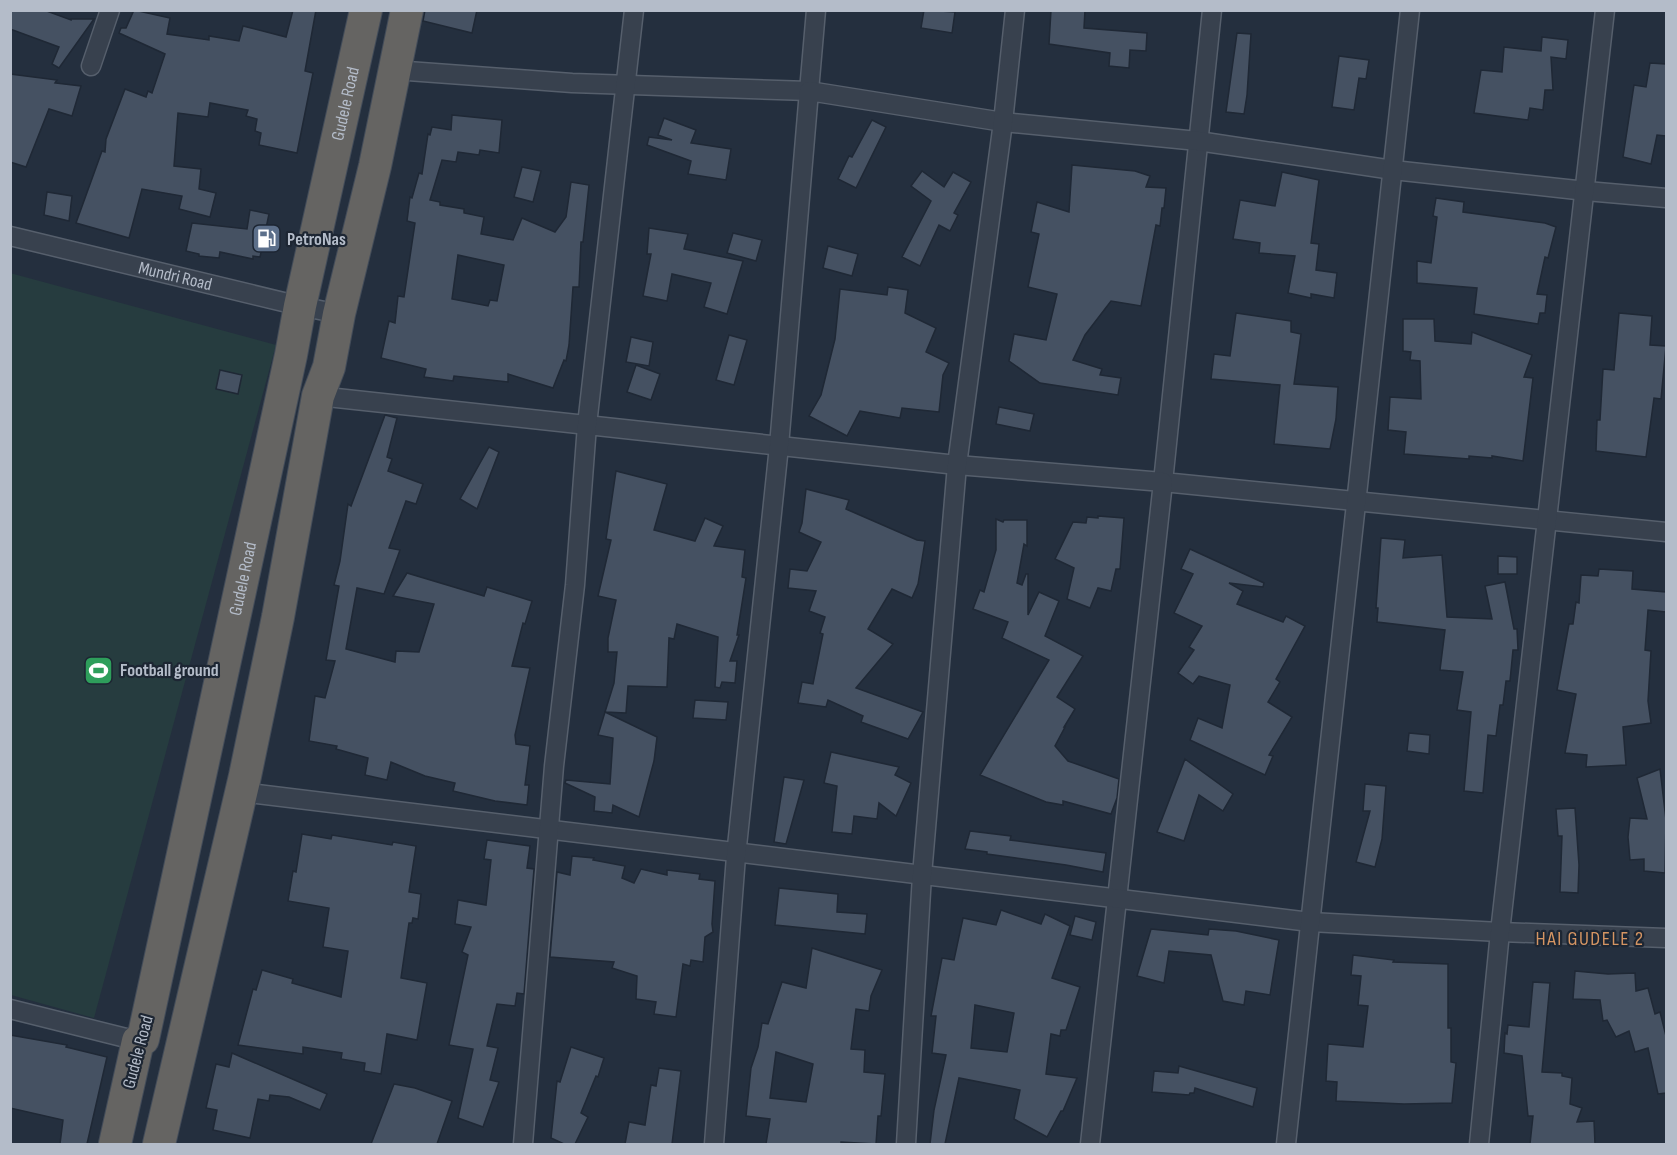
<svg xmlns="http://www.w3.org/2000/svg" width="1677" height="1155" font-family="'Sofia Sans Condensed',sans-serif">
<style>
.green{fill:#263c3f}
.building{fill:#455162;stroke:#1f2835;stroke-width:1.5;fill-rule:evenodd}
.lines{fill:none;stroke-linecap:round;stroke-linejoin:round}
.minor-casing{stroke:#565f6c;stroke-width:21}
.trunk-casing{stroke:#434c59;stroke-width:34}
.minor{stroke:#38414e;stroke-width:18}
.trunk{stroke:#656462;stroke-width:32}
.labels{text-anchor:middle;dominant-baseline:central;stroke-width:4.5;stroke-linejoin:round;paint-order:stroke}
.street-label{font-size:18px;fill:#b4bcc9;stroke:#1d2633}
.poi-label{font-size:18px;font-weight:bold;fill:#b4bcc9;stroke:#1d2633;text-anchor:start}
.neighbourhood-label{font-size:20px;letter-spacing:1.5px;fill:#d59563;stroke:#1d2633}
</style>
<rect width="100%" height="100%" fill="#242f3e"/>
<polygon class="green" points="10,273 276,345 94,1018 11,995"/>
<g class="building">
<polygon points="10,10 44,10 71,20 71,19 94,19 59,68 52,64 59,47 10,29"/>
<polygon points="134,10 170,18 167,34 209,40 209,36 239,41 243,26 286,37 293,10 316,10 305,71 313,73 297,153 259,145 261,133 255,131 257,119 246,116 248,110 210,103 208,117 178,113 174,166 201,169 199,189 216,193 210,217 179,209 182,196 142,189 129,238 76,223 102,151 105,152 106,139 125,89 146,97 148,91 152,93 165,54 119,33 121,28 126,28"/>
<polygon points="425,10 477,10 472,33 423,21"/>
<polygon points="924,10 955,12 952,33 921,28"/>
<polygon points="1051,10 1085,10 1084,28 1147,33 1146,51 1130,50 1129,68 1109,66 1110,53 1049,44"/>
<polygon points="1237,33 1251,34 1247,95 1244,114 1226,112"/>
<polygon points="1542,37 1568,40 1566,59 1551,57 1553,90 1545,90 1543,110 1530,108 1528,120 1474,113 1481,70 1502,72 1504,47 1541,51"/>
<polygon points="1339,56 1369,60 1366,79 1359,78 1354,110 1332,107"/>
<polygon points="1650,63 1666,64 1666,136 1657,135 1651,164 1623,157 1634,85 1646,87"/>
<polygon points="10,74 57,80 55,83 81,86 72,116 49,109 26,167 10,162"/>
<path d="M452,115L502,120L499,153L480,150L479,155L458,152L456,162L442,160L430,200L440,202V205L464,209V213L484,217L481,234L513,240L522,218L555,232L566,217L571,182L589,185L583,242H581L579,287H573L569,345L566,361L564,360L553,388L508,374V382L454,376L453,381L424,377L426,369L381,358L389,321L395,323L398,296L404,297L415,223L407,221L410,197L412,198L419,173L422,174L428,134L430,135L432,127L451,130ZM458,255L504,265L497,301L490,300L488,306L452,299Z"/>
<polygon points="664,118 696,130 691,143 731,149 726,180 688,174 691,161 647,145 649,137 672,140 658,135"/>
<polygon points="872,120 886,127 856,188 838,179 849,156 852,157"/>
<polygon points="1072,165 1135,171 1150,176 1146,187 1166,188 1164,208 1162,208 1160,226 1156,225 1141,306 1111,301 1085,335 1073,360 1102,369 1100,375 1121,378 1118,395 1040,383 1009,361 1014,334 1046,340 1057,294 1028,287 1039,234 1031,232 1037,202 1069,212"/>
<polygon points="522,167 541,171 533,202 514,197"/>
<polygon points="922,171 944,187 953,172 971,182 954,213 958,215 950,231 939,225 920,266 902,257 931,201 911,186"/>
<polygon points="1282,172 1319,180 1311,243 1319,244 1316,270 1337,273 1334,298 1311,294 1311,298 1288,293 1295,256 1259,253 1260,243 1233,239 1240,200 1275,206"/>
<polygon points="47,192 72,196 69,221 44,215"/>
<polygon points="1436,198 1464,202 1463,212 1545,223 1556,227 1548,258 1545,257 1537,294 1547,295 1545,313 1540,313 1538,324 1474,314 1477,288 1417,283 1417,261 1431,263 1437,217 1433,216"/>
<polygon points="250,210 269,214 260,257 253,256 253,259 220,252 219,258 199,256 199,254 186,251 192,223 247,229"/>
<polygon points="649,228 688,234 684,249 743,261 727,314 704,307 711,283 672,274 667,301 643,296 651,254 647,254"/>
<polygon points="733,233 762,240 756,261 727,253"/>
<polygon points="828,246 858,254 852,276 823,268"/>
<polygon points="888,287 908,290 905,313 936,328 926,352 949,363 943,375 939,412 902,408 900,418 860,411 847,436 809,416 821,395 835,339 840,289 887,295"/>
<polygon points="1236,313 1291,321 1291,332 1301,334 1294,384 1338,387 1336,419 1330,449 1274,444 1280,385 1211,379 1214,354 1230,356"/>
<polygon points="1619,313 1652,316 1650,345 1666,346 1661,399 1654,398 1646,457 1596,451 1597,420 1600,420 1603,369 1614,370"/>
<polygon points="1403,319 1434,319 1435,341 1471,344 1472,332 1532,355 1524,377 1533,378 1523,461 1492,456 1492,458 1469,456 1469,459 1404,454 1406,432 1388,430 1390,397 1421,399 1420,361 1410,360 1411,352 1403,351"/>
<polygon points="729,335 747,340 734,385 716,380"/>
<polygon points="631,337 653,342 649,366 626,362"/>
<polygon points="636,365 660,374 651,400 627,392"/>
<polygon points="220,370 242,375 238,394 216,389"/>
<polygon points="999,407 1034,414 1030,431 996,424"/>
<polygon points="385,415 397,418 387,457 392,459 388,471 423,484 416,504 406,501 389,548 400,550 384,594 357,588 346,649 395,662 396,651 419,652 434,604 393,596 407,573 484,596 487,587 532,601 525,624 523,623 512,666 530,668 515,735 516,744 530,746 525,785 529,785 527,805 495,801 453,791 455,783 425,776 391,762 387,780 365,775 368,758 336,749 337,746 309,741 315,696 325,698 335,661 326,660 339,586 334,585 340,561 348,504 351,506"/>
<polygon points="489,447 499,452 477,509 460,499"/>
<polygon points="616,471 667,484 654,530 695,541 705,518 723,526 714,546 745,550 742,577 746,578 737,635 739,635 730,661 737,661 735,683 722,682 720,688 715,687 718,637 677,624 674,639 669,638 667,687 628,686 626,713 605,712 614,683 617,652 608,652 608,638 616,600 598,596 611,540 606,539"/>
<polygon points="806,489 849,500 846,509 917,540 925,541 918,584 912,598 892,589 868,629 893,644 856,688 923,712 908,739 861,722 863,716 828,700 826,707 798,703 802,682 813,684 823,634 820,633 825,617 809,611 816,591 788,588 790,569 807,571 821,542 799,532 802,523"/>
<polygon points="1098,516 1124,518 1120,569 1116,569 1111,591 1098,588 1090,608 1067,599 1074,568 1055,559 1073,522 1086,523 1087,517 1098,518"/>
<polygon points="996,519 1003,522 1004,520 1027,520 1027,546 1024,544 1017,583 1022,585 1026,574 1028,574 1028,615 1039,592 1059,601 1045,636 1083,656 1057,697 1075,709 1064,727 1065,727 1055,746 1068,761 1119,779 1117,798 1111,814 1063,801 1063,805 1046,802 980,775 1049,660 1002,638 1008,622 973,609 980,590 984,592 996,550"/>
<polygon points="1381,538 1405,540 1403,558 1442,555 1447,617 1492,619 1485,586 1505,582 1514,629 1517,629 1518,650 1513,650 1510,681 1506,681 1503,705 1500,705 1496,736 1488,735 1483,793 1464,791 1471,712 1457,710 1463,672 1440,670 1445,630 1377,622 1378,608 1376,608"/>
<polygon points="1190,549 1264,583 1263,587 1229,583 1243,591 1237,604 1283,622 1286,616 1305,626 1276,679 1280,682 1268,702 1292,717 1269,755 1273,756 1265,775 1190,740 1198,718 1222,728 1230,685 1199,676 1193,684 1178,673 1194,650 1189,647 1202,626 1174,613 1193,574 1181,569"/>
<polygon points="1498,556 1517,557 1517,574 1498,574"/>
<polygon points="1599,569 1633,571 1632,589 1666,592 1666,612 1648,610 1645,650 1651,651 1648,701 1651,723 1623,727 1626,765 1586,767 1587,755 1565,753 1576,694 1557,690 1569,624 1573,624 1576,602 1579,603 1581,575 1598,576"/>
<polygon points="695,700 728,702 726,720 693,718"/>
<polygon points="605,712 657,737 654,761 639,817 613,805 612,813 594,811 595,797 565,783 566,780 610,784 613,738 598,735"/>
<polygon points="1409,733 1430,735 1429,754 1407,751"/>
<polygon points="831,752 899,767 895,775 911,783 896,816 879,803 877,819 854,816 852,834 832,832 837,786 824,783"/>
<polygon points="1185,759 1233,794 1223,811 1199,795 1184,841 1157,832"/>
<polygon points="1660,769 1666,820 1665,873 1644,871 1644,859 1630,860 1628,837 1630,818 1647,819 1637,778"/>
<polygon points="784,777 804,780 786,844 774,842"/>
<polygon points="1365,784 1386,786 1382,839 1375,867 1356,862 1370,811 1363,811"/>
<polygon points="1575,808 1579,865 1578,893 1560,892 1562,836 1558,836 1556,809"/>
<polygon points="970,831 1011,836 1010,840 1106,853 1103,872 1066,865 987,854 987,852 965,849"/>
<polygon points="302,834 331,839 332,835 392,845 393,842 416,846 409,892 421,894 418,919 413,918 412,923 409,923 401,978 427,983 417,1040 387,1034 381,1074 364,1071 365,1063 341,1059 342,1053 303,1047 303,1054 238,1045 253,989 256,990 262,970 293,979 292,983 341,997 348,951 323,947 329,908 288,901 293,871 296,872"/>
<polygon points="487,840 530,846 527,868 534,869 524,994 517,993 515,1006 497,1004 487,1046 498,1048 490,1080 499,1082 483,1127 458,1118 473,1049 449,1045 468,955 462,952 471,927 455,924 458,900 486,905 491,860 484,859"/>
<polygon points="572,856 594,858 593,860 625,866 622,878 634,883 641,869 667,875 667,870 700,874 699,879 715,881 712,924 713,932 705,937 703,962 691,960 690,966 683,964 676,1017 654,1014 656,1002 636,999 637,976 612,968 614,962 550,957 557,872 570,875"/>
<polygon points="779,888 838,894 837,912 867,914 865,934 775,925"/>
<path d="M1001,910L1041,924L1045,914L1070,926L1052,978L1080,987L1066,1030H1061L1060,1036L1051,1034L1046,1074L1077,1078L1063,1111H1061L1047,1137L1014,1119L1020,1090L959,1078L945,1144H930L934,1110L946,1055L932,1053L936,1016H931L942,958L954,960L963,918L996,925ZM975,1005L1014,1013L1007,1052L971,1048Z"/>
<polygon points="1075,916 1096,922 1092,940 1070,935"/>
<polygon points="1151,929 1208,935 1209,929 1236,931 1279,940 1270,995 1246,991 1244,1005 1223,1001 1211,955 1169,951 1164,983 1137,976"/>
<path d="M812,948L882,970L871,996L869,1011L856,1009L851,1049L865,1050L864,1072L885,1074L881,1116H878L876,1144L841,1142V1144H766L770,1119L746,1116L751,1068L758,1047L762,1023L768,1024L782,982L806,988ZM776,1052L813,1064L806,1102L770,1098Z"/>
<polygon points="1353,955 1394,960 1393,962 1448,964 1448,1028 1451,1028 1451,1062 1456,1063 1452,1103 1404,1104 1336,1101 1337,1082 1326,1081 1328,1044 1363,1047 1368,1006 1358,1005 1361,976 1351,975"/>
<polygon points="1575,971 1608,974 1635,973 1636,991 1648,988 1655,1014 1660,1012 1666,1036 1666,1093 1658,1094 1648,1048 1635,1052 1629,1031 1616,1037 1607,1020 1603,1021 1600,1000 1573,999"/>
<polygon points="1533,982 1550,983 1542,1072 1562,1073 1562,1076 1572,1078 1570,1104 1582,1108 1577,1122 1594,1121 1595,1144 1530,1144 1533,1116 1528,1116 1522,1056 1504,1053 1505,1033 1507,1034 1508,1025 1529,1027"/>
<polygon points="10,1035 67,1045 66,1047 107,1057 87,1144 60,1144 63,1120 10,1108"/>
<polygon points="571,1047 604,1058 598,1077 596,1076 581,1113 588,1117 575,1144 564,1144 551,1138 557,1081 560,1082"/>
<polygon points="232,1053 327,1094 320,1110 289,1097 270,1095 269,1101 258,1099 250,1138 213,1130 217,1110 206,1108 216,1064 229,1067"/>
<polygon points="1179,1066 1257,1088 1253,1107 1195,1088 1194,1093 1190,1093 1189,1095 1152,1092 1154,1071 1178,1073"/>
<polygon points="659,1068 681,1071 672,1144 625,1144 629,1122 645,1125 651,1085 656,1086"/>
<polygon points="394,1084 415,1088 452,1101 437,1144 371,1144"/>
</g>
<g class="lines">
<defs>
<g id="minor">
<polyline points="1212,10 1163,482 1666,532"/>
<polyline points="91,66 110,10"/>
<polyline points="394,70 572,83 809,91 816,10"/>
<path id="s1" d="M10,236L300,306L339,314"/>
<polyline points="318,396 957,465 1163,482 1090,1144"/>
<polyline points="241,792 1310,922 1500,932 1666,938"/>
<polyline points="10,1009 138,1041"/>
<polyline points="523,1144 554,766 575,585 587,425 634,10"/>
<polyline points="714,1144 736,856 779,446 809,91 1003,122 1198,141 1393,170 1586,191 1666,198"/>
<polyline points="906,1144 922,875 957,465 1003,122 1015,10"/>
<polyline points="1286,1144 1410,10"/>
<polyline points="1479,1144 1500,932 1605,10"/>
</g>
<g id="trunk">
<path id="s2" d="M115,1144L138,1041L143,1039L291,355L300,306L366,10"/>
<polyline points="159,1144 245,776 278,617 318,396 329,367 339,314 375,166 407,10"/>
</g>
</defs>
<use href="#minor" class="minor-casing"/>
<use href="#trunk" class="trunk-casing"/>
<use href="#minor" class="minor"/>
<use href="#trunk" class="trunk"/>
</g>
<defs>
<symbol id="fuel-square" viewBox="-11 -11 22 22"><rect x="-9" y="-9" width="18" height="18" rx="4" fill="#5c6f8a" stroke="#1d2633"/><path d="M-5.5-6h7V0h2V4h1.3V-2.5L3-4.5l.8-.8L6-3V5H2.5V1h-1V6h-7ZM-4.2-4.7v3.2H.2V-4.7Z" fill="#fff"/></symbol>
<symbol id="stadium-square" viewBox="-11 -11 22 22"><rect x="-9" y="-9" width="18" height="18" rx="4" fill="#2e9e5b" stroke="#1d2633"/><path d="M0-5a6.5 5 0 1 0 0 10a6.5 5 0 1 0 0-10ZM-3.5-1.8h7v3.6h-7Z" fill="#fff"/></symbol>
</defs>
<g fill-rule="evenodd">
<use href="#fuel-square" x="250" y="222" width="33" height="33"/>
<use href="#stadium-square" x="82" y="654" width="33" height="33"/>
</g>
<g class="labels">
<g class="street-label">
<text stroke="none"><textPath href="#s2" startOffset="1068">Gudele Road</textPath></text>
<text stroke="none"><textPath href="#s1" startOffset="170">Mundri Road</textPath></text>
<text stroke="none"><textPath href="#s2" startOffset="582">Gudele Road</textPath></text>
<text transform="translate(138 1052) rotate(-75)">Gudele Road</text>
</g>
<g class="poi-label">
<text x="287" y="239">PetroNas</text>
<text x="120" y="670">Football ground</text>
</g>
<g class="neighbourhood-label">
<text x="1590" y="939">HAI GUDELE 2</text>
</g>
</g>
<rect width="1677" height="1155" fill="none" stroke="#b4bcc9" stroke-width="24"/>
</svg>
